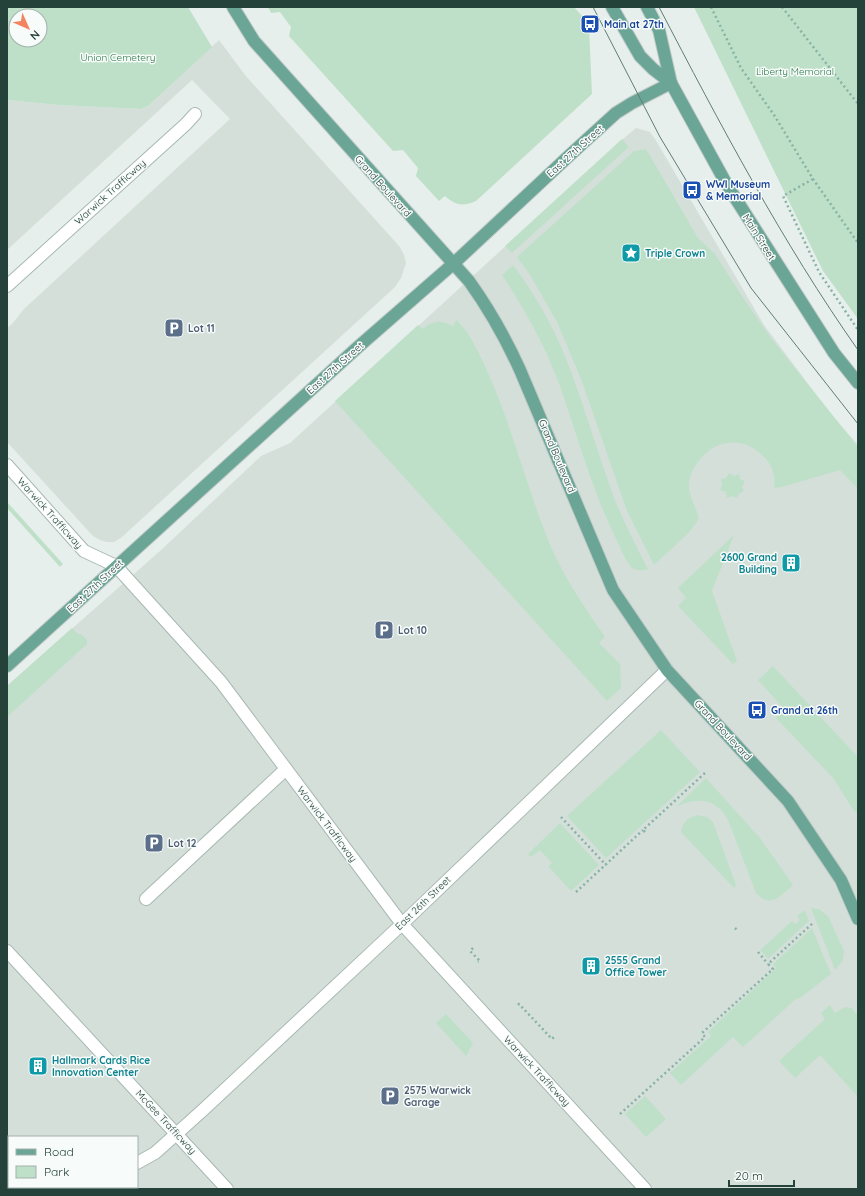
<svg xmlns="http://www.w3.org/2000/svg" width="865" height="1196" font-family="Quicksand,sans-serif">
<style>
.built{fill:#d4dfda;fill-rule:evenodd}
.green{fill:#bfe0c8;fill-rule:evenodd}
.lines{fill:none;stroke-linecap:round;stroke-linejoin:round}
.minor-casing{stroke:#a8b8b2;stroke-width:14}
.major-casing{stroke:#c2cac8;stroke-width:14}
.path{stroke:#86b3a5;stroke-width:2.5;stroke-dasharray:2 3;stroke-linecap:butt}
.minor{stroke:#fff;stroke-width:12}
.major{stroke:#6aa596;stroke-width:12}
.tram{stroke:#5f7d75;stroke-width:1}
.labels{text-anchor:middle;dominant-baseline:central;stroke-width:3;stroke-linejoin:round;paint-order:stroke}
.transit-label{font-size:10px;font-weight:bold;fill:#164399;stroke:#f7fbf9;text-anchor:start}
.park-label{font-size:10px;fill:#2d7a4b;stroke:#f7fbf9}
.street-label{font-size:10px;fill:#24423a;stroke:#f7fbf9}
.culture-label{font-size:10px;font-weight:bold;fill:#0d838f;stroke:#f7fbf9;text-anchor:start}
.service-label{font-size:10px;font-weight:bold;fill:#4e5e75;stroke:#f7fbf9;text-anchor:start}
</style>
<rect width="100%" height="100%" fill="#e6efeb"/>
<g class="built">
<polygon points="219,40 245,75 400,247 404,255 406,263 401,278 395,287 122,537 114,542 107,542 100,540 93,536 7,442 7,328 12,324 24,309 230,119 192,80 7,250 7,100 58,105 141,109 148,106"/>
<path d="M636,128L650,132L655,139L764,325L830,413L858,445V1189H7V686L160,551L261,456L290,443L624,138ZM9,1137H137V1187H9Z"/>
</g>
<g class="green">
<path d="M7,7H188L212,47L148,106L141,109L58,105L7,100ZM16,16H40V40H16Z"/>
<path d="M268,7H574L589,24V27L592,94L476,201C463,207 455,205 445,196L439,201L416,176L418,168L403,150L393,151L289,36L291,27L280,12L271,13Z"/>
<polygon points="694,7 858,7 858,319 823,271"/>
<polygon points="622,139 629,147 512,253 505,246"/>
<path d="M646,149L698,238L715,254L744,299L771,338L858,447V489L840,470L782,487L774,488C776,476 772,464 763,456C742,435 714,440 698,462C693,468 690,475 689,482C687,495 700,513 698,519C695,530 663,556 654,565L627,511L581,379L557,322L530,275L517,257L634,151Z"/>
<path d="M513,265C538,298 558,335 572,374C587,415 599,457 614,498C624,522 636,546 648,569C642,571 636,571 631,567C624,559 620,546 615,537C592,489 578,439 561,389C547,349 526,311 502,275Z"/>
<path d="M456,320C470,332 477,350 485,366C510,420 524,477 545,532C559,570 582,604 605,637L599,643L620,664L621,688L607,701L335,401L418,325L423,329C432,320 441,320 453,326Z"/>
<polygon points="729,473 734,476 739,474 740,479 745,481 742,487 744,491 739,494 737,498 732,496 727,498 725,492 720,490 722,485 721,479 726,478"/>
<polygon points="7,502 63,564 60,567 7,508"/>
<polygon points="734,535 712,591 737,661 733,664 678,606 686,598 678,588"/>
<polygon points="72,628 78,634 81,634 87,640 87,644 7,717 7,686"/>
<polygon points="773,666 858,757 858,812 855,812 854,811 833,778 776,718 784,709 758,680"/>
<polygon points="661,730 700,772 606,858 567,816"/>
<path d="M706,778L760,838L793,885C781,896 770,909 756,893L728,820C717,799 697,796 677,807L678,805Z"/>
<path d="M698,815L707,817L713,822L736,885L734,888L681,832C683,822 688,817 698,815Z"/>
<polygon points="560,823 599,865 571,891 548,866 552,863 540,850 531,857 528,854"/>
<polygon points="811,908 819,909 828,916 844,951 843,960 835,970"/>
<polygon points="805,910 809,921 768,959 760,950 792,921 796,924 800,920 797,916"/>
<polygon points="812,928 831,974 799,999 797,998 743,1047 733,1037 681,1085 670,1073 711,1036 708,1032 776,968 773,964"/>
<polygon points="830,1005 835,1013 845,1007 852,1008 858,1016 858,1097 820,1055 795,1078 779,1061 825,1019 821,1013"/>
<polygon points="446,1014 473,1043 466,1056 436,1023"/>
<polygon points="645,1096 666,1119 646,1137 625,1114"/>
</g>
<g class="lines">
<defs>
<g id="minor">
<polyline points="7,286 186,124 195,114"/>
<polyline points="7,465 84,551 116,566 221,682 402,924 645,1189"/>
<polyline points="146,899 286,769"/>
<polyline points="7,951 227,1189"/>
<polyline points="137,1163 155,1153 203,1110 402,924 667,670"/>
</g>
<g id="major">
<path d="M233,7L254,41L469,281C489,309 506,339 520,370L613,590L667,670L788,801L841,880L858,919"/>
<polyline points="612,7 640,56 653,69 671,83"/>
<polyline points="647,7 659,30 671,83 727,185 834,353 858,383"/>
<polyline points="7,666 358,347 453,264 571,154 616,113 632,103 671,83"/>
</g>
</defs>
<use href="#minor" class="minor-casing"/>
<use href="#major" class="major-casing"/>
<g class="path">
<polyline points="711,7 741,68 774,115 813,179 858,243"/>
<polyline points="782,7 858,104"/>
<polyline points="813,179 783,196 819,272 858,330"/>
<polyline points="561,817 606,865"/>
<polyline points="645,832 643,830 705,773"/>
<polyline points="576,892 643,830"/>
<polyline points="735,928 737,930"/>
<polyline points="473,948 470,951 480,961 478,962"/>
<polyline points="758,952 768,964"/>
<polyline points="518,1005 519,1004 552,1039 554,1037"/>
<polyline points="620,1114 705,1037 702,1033 773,969 768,964 813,923"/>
</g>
<use href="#minor" class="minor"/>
<use href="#major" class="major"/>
<g class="tram">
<polyline points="593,7 660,137 751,288 858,424"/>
<path d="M659,7C720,124 782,242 858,350"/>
</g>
</g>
<defs>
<symbol id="bus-square" viewBox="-11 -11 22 22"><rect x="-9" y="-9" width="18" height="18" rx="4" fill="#1a4fb4" stroke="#f7fbf9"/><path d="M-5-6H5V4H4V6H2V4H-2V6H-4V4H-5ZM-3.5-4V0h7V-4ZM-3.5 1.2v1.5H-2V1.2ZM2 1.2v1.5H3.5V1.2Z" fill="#fff"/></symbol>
<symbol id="sight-square" viewBox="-11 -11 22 22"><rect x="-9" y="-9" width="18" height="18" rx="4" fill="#0f9aa8" stroke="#f7fbf9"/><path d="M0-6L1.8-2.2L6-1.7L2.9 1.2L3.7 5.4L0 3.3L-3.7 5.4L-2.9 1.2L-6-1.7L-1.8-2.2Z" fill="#fff"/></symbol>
<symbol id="parking-square" viewBox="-11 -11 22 22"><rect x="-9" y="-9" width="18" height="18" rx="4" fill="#5c6f8a" stroke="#f7fbf9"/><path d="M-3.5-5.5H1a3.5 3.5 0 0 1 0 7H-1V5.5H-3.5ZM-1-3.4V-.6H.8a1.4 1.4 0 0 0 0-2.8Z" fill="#fff"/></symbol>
<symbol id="building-square" viewBox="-11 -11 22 22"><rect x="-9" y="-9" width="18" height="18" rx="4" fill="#0f9aa8" stroke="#f7fbf9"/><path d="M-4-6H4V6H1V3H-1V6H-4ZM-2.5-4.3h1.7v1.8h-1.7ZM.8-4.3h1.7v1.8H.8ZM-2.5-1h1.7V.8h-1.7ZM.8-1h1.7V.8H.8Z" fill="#fff"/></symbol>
</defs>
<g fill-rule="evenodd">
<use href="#bus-square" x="579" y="13" width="22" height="22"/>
<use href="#bus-square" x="681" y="179" width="22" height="22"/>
<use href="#sight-square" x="620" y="242" width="22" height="22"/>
<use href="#parking-square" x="163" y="317" width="22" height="22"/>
<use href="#building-square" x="780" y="552" width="22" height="22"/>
<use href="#parking-square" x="373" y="619" width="22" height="22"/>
<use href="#bus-square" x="746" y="699" width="22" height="22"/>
<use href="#parking-square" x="143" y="832" width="22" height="22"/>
<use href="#building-square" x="580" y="955" width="22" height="22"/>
<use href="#building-square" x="27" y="1055" width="22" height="22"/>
<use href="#parking-square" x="379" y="1085" width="22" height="22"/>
</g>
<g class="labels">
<g class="transit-label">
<text x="604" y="24">Main at 27th</text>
<text x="706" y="184">WWI Museum<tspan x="706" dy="12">&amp; Memorial</tspan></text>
<text x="771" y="710">Grand at 26th</text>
</g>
<g class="park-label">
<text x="118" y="57">Union Cemetery</text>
<text x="795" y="71">Liberty Memorial</text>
</g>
<g class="street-label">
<text transform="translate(575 151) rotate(-42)">East 27th Street</text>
<text transform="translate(383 186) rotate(48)">Grand Boulevard</text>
<text transform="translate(110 192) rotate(-42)">Warwick Trafficway</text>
<text transform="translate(759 237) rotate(58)">Main Street</text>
<text transform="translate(335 368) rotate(-42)">East 27th Street</text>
<text transform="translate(557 456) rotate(67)">Grand Boulevard</text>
<text transform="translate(50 513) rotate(48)">Warwick Trafficway</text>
<text transform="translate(95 586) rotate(-43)">East 27th Street</text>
<text transform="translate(723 730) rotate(47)">Grand Boulevard</text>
<text transform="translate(327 824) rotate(53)">Warwick Trafficway</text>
<text transform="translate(423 903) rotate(-44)">East 26th Street</text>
<text transform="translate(537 1071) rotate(47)">Warwick Trafficway</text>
<text transform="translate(166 1122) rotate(47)">McGee Trafficway</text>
</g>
<g class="culture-label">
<text x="645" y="253">Triple Crown</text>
<text x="777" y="557" text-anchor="end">2600 Grand<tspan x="777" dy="12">Building</tspan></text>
<text x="605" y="960">2555 Grand<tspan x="605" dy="12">Office Tower</tspan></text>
<text x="52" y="1060">Hallmark Cards Rice<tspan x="52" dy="12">Innovation Center</tspan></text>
</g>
<g class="service-label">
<text x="188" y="328">Lot 11</text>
<text x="398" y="630">Lot 10</text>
<text x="168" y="843">Lot 12</text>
<text x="404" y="1090">2575 Warwick<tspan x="404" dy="12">Garage</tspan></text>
</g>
</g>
<rect width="865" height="1196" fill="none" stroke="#24423a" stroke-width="16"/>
<rect x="8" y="1136" width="130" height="52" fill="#f7fbf9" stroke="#a3b1ad"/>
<rect x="16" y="1149" width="20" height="6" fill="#6aa596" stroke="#a3b1ad"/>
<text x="44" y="1156" font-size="12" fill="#24423a">Road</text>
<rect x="16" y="1166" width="20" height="12" fill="#bfe0c8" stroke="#a3b1ad"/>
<text x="44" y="1176" font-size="12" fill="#24423a">Park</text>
<g transform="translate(28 28) rotate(135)"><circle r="19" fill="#f7fbf9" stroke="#a3b1ad"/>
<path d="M0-3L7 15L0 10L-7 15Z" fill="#f4845f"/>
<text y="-6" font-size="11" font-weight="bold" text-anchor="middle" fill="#24423a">N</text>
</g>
<path d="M729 1180v6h65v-6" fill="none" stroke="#24423a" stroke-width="2"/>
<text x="735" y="1180" font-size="12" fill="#24423a" stroke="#f7fbf9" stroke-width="3" paint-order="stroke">20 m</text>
</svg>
